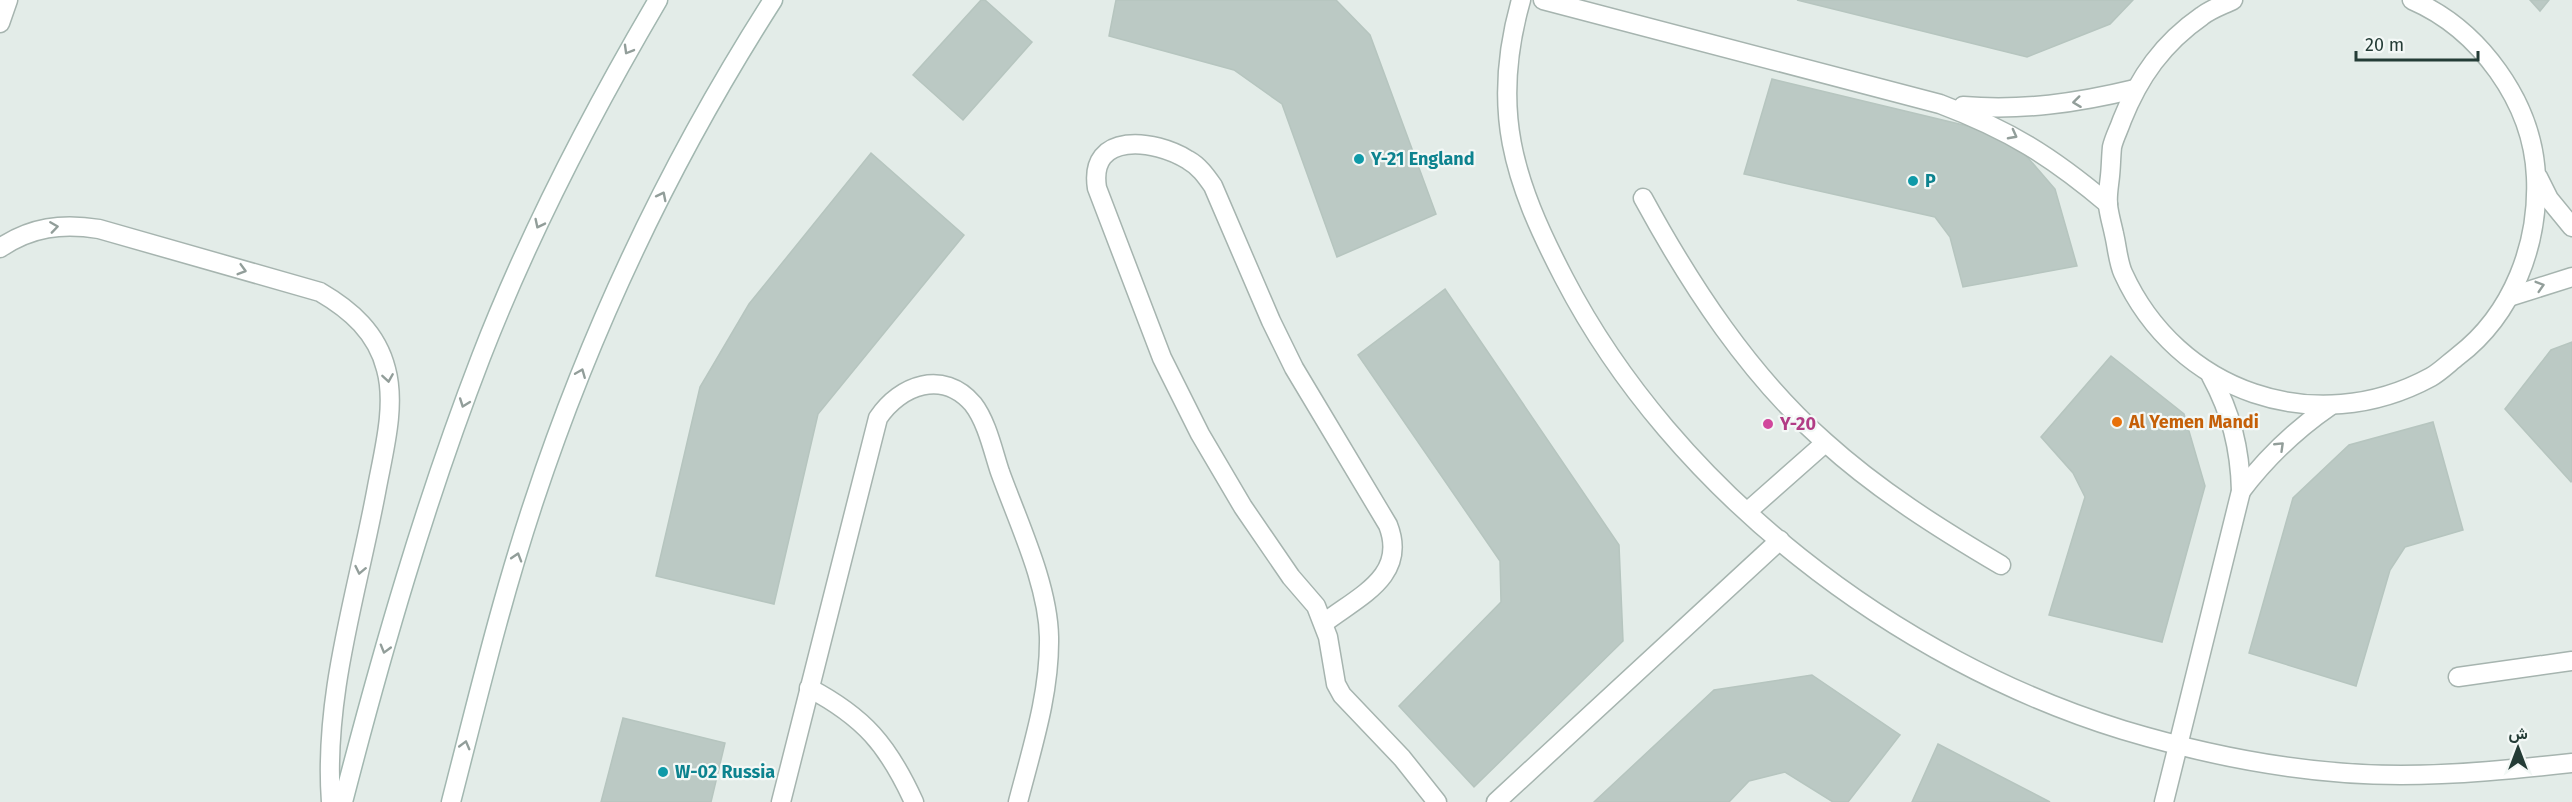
<svg xmlns="http://www.w3.org/2000/svg" width="2572" height="802" viewBox="0 0 2572 802" font-family="'Fira Sans',Vazirmatn,sans-serif">
<rect width="100%" height="100%" fill="#e3ece8"/>
<g fill="#bbc9c4" stroke="#b6c5bf" stroke-width="1.5">
<path d="M 981,0 L 985,0 L 1032,42 L 963,120 L 913,75 Z"/>
<path d="M 1116,0 L 1336,0 L 1370,35 L 1436,214 L 1337,257 L 1282,104 L 1234,70 L 1109,36 Z"/>
<path d="M 1797,0 L 2133,0 L 2110,24 L 2027,57 Z"/>
<path d="M 2530,0 L 2549,0 L 2540,11 Z"/>
<path d="M 1772,79 L 2009,136 L 2055,189 L 2077,266 L 1963,287 L 1950,237 L 1935,217 L 1744,174 Z"/>
<path d="M 871,153 L 964,235 L 818,414 L 774,604 L 656,576 L 700,387 L 749,304 Z"/>
<path d="M 1445,289 L 1619,545 L 1623,641 L 1474,787 L 1399,706 L 1501,602 L 1500,561 L 1358,355 Z"/>
<path d="M 2572,342 L 2572,481 L 2571,482 L 2505,409 L 2551,350 Z"/>
<path d="M 2111,356 L 2184,414 L 2205,486 L 2162,642 L 2049,615 L 2085,497 L 2073,473 L 2041,437 Z"/>
<path d="M 2433,422 L 2463,530 L 2405,547 L 2390,570 L 2356,686 L 2249,653 L 2293,498 L 2349,445 Z"/>
<path d="M 1812,675 L 1900,735 L 1848,802 L 1833,802 L 1785,772 L 1749,781 L 1729,802 L 1594,802 L 1714,690 Z"/>
<path d="M 623,718 L 725,743 L 711,802 L 601,802 Z"/>
<path d="M 1938,744 L 2050,802 L 1912,802 Z"/>
</g>
<g fill="none" stroke-linecap="round" stroke-linejoin="round">
<g stroke="#a6b4af" stroke-width="21">
<g id="street">
<path d="M 1521,0 C 1490,109 1513,180 1564,278 C 1674,490 1896,660 2123,730 C 2213,757 2307,775 2401,775 C 2458,775 2516,769 2572,763"/>
<path d="M 1543,0 L 1940,104 C 2009,130 2051,156 2108,204"/>
<path d="M 2233,0 C 2223,5 2211,9 2202,16 C 2163,43 2139,77 2122,120 C 2119,129 2114,138 2112,147 C 2111,157 2111,167 2110,176 C 2109,186 2107,196 2108,205 C 2109,215 2112,224 2114,234 C 2117,246 2118,262 2123,273 C 2177,392 2315,440 2431,377 C 2440,372 2449,363 2458,356 C 2513,314 2539,244 2536,177 C 2533,102 2479,29 2412,0"/>
<path d="M 0,23 L 8,0"/>
<path d="M 1963,106 C 2022,111 2077,103 2135,89"/>
<path d="M 2538,177 L 2549,199 L 2572,227"/>
<path d="M 1643,198 C 1691,286 1749,375 1825,442 C 1878,490 1940,529 2001,565"/>
<path d="M 0,248 C 31,227 62,223 99,229 L 320,292 C 351,310 377,333 386,369 C 396,405 384,450 377,487 C 358,591 323,695 331,802"/>
<path d="M 2509,297 L 2572,277"/>
<path d="M 2241,491 C 2267,457 2295,430 2330,406"/>
<path d="M 1748,511 L 1825,443"/>
<path d="M 1324,623 C 1359,596 1408,576 1388,525 L 1294,368 L 1271,321 L 1213,186 C 1206,176 1199,166 1188,160 C 1155,139 1088,131 1097,188 L 1162,358 L 1200,434 L 1243,507 L 1291,577 L 1316,606 L 1328,637 L 1336,684 L 1342,695 L 1402,758 L 1437,802"/>
<path d="M 2458,677 L 2572,661"/>
<path d="M 809,688 C 864,717 888,745 914,802"/>
<path d="M 781,802 L 878,418 C 900,385 943,369 973,404 C 987,422 993,451 1000,472 C 1018,522 1048,584 1049,637 C 1050,693 1032,748 1018,802"/>
<path d="M 1496,802 L 1780,540"/>
<path d="M 2164,802 L 2241,491 C 2240,448 2231,413 2211,376"/>
</g>
</g>
<g stroke="#a2b7b0" stroke-width="21">
<g id="secondary">
<path d="M 343,802 C 382,651 425,502 481,357 C 529,233 591,114 658,0"/>
<path d="M 451,802 C 477,701 501,600 534,501 C 592,326 673,156 773,0"/>
</g>
</g>
<use href="#street" stroke="#fff" stroke-width="18"/>
<use href="#secondary" stroke="#fff" stroke-width="18"/>
</g>
<defs><path id="oneway-chevron" d="M-2-3.5L2.5 0L-2 3.5" fill="none" stroke-width="1.6" stroke-linecap="round" stroke-linejoin="round" transform="scale(1.5)"/></defs>
<g stroke="#929e9a">
<use href="#oneway-chevron" transform="translate(628 50) rotate(120)"/>
<use href="#oneway-chevron" transform="translate(2077 102) rotate(173)"/>
<use href="#oneway-chevron" transform="translate(2013 135) rotate(28)"/>
<use href="#oneway-chevron" transform="translate(662 196) rotate(-63)"/>
<use href="#oneway-chevron" transform="translate(539 224) rotate(116)"/>
<use href="#oneway-chevron" transform="translate(54 227) rotate(-8)"/>
<use href="#oneway-chevron" transform="translate(242 270) rotate(16)"/>
<use href="#oneway-chevron" transform="translate(2540 286) rotate(-17)"/>
<use href="#oneway-chevron" transform="translate(581 373) rotate(-68)"/>
<use href="#oneway-chevron" transform="translate(388 378) rotate(81)"/>
<use href="#oneway-chevron" transform="translate(464 403) rotate(110)"/>
<use href="#oneway-chevron" transform="translate(2280 446) rotate(-44)"/>
<use href="#oneway-chevron" transform="translate(517 557) rotate(-73)"/>
<use href="#oneway-chevron" transform="translate(360 570) rotate(102)"/>
<use href="#oneway-chevron" transform="translate(385 649) rotate(106)"/>
<use href="#oneway-chevron" transform="translate(465 745) rotate(-75)"/>
</g>
<g fill="#0f9aa8" stroke="#f3f8f6" stroke-width="2">
<circle cx="1359" cy="159" r="6"/>
<circle cx="1913" cy="181" r="6"/>
<circle cx="663" cy="772" r="6"/>
</g>
<circle fill="#e8710a" stroke="#f3f8f6" stroke-width="2" cx="2117" cy="422" r="6"/>
<circle fill="#d1479c" stroke="#f3f8f6" stroke-width="2" cx="1768" cy="424" r="6"/>
<g text-anchor="middle" stroke-width="4.5" stroke-linejoin="round" paint-order="stroke">
<g font-size="18" font-weight="bold" fill="#0d838f" stroke="#f3f8f6" text-anchor="start">
<text x="1371" y="165">Y-21 England</text>
<text x="1925" y="187">P</text>
<text x="675" y="778">W-02 Russia</text>
</g>
<g font-size="18" font-weight="bold" fill="#c56008" stroke="#f3f8f6" text-anchor="start">
<text x="2129" y="428">Al Yemen Mandi</text>
</g>
<g font-size="18" font-weight="bold" fill="#b23c85" stroke="#f3f8f6" text-anchor="start">
<text x="1780" y="430">Y-20</text>
</g>
</g>
<g transform="translate(2518 748)" stroke="#f3f8f6" stroke-width="4.5" paint-order="stroke">
<path d="M0-4.5L10 22L0 15L-10 22Z" fill="#243c36"/>
<text y="-9" font-size="16" font-weight="bold" text-anchor="middle" fill="#243c36">ش</text>
</g>
<path d="M2356 51v9h122v-9" fill="none" stroke="#243c36" stroke-width="3"/>
<text x="2365" y="51" font-size="18" fill="#243c36" stroke="#f3f8f6" stroke-width="4.5" paint-order="stroke">20 m</text>
</svg>
